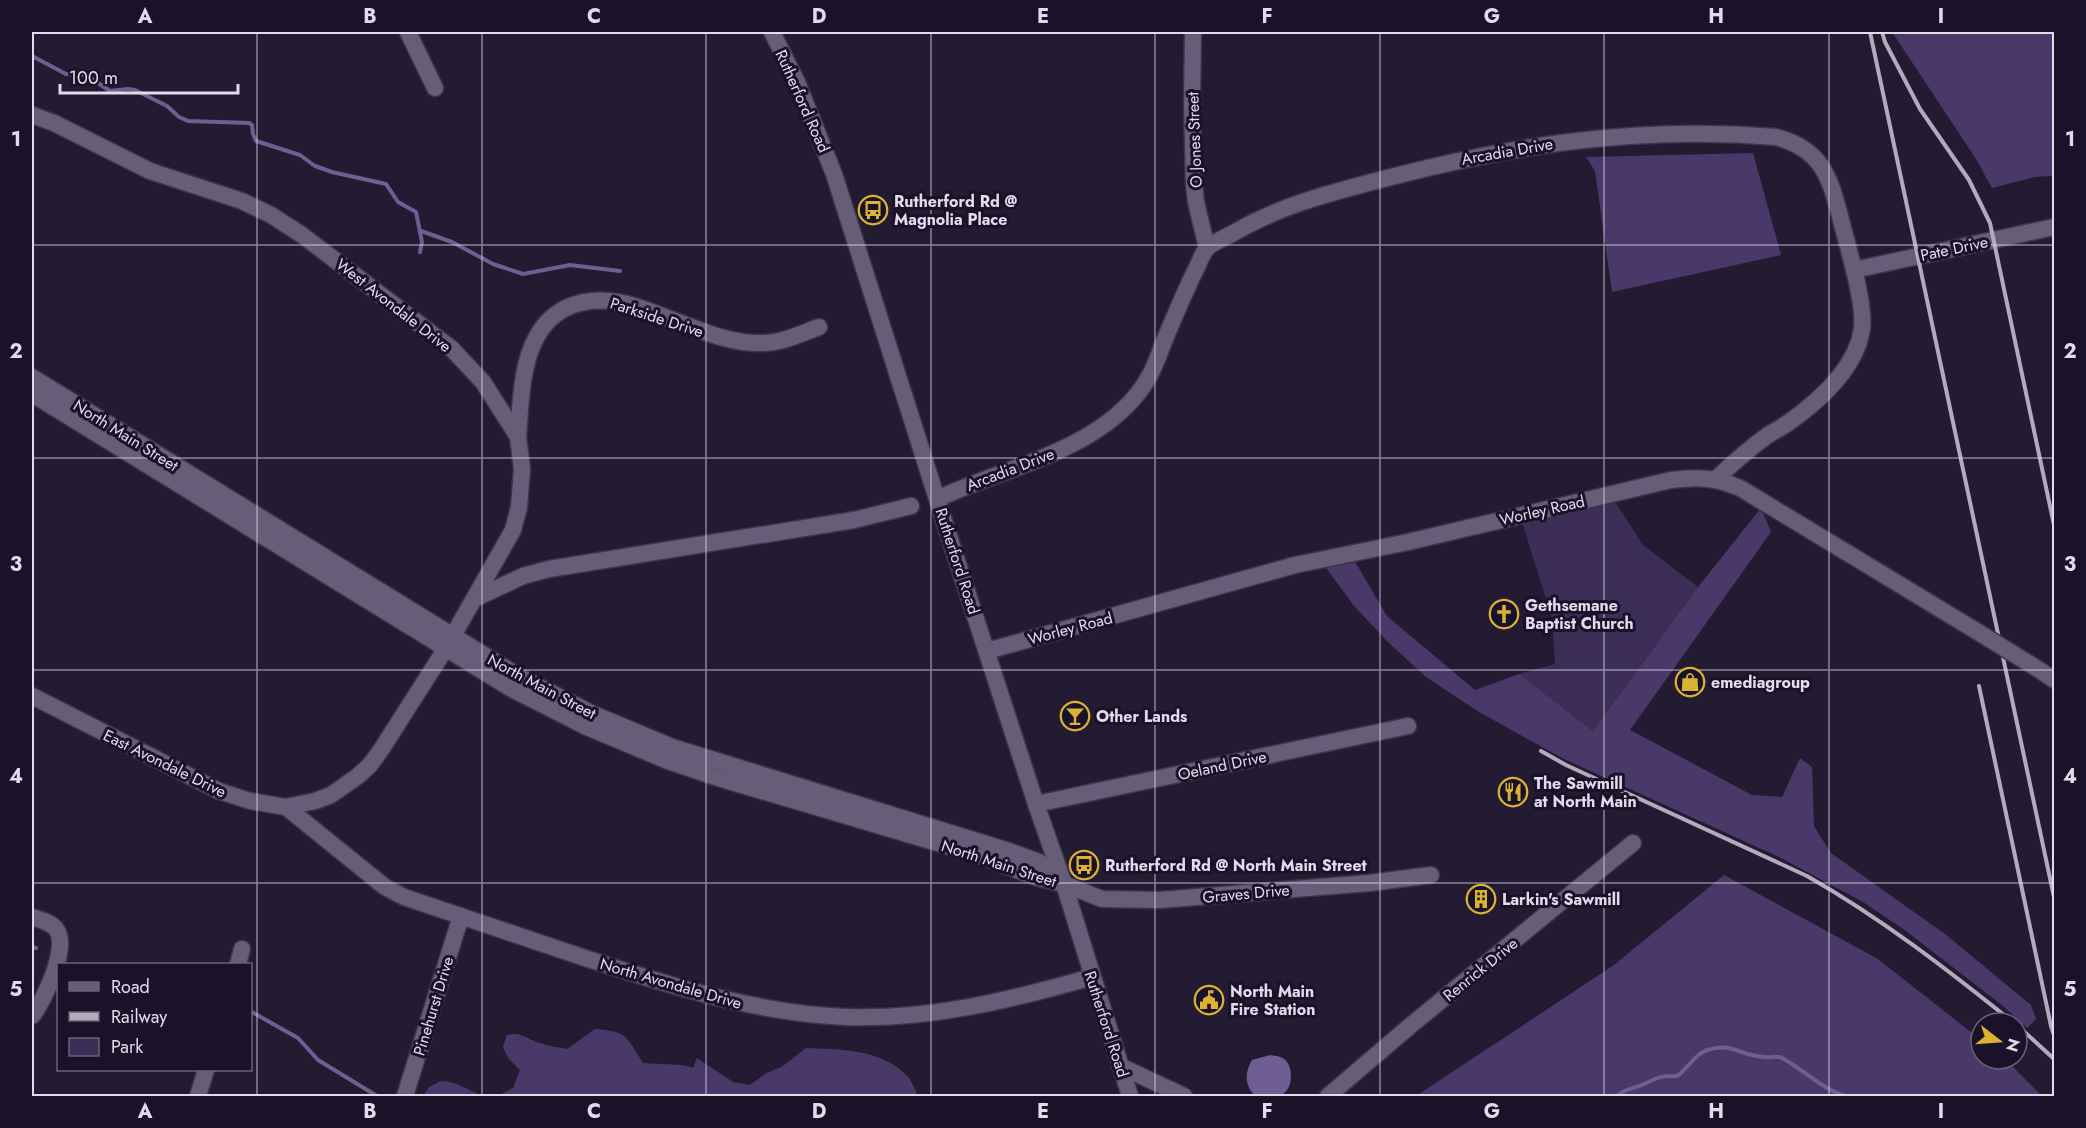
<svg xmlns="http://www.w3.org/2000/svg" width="2086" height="1128" viewBox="0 0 2086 1128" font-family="Jost,sans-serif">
<rect width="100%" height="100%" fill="#231b32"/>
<path fill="#3d2e57" d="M 1614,500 L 1643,545 L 1698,587 L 1593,731 L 1519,674 L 1555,664 L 1552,618 L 1522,522 Z"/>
<g fill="#4a3869">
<path d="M 1892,32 L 2054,32 L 2054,176 L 2035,177 L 1992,188 L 1976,159 Z"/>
<path d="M 1753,153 L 1781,255 L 1612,292 L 1595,171 L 1586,157 Z"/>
<path d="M 1761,508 L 1771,532 L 1630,730 L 1752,795 L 1782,797 L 1800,758 L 1812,767 L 1814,826 L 1831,853 L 1945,934 L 2031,1005 L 2036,1019 L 2027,1028 L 2003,1006 L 1906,931 L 1863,902 L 1781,858 L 1564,759 L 1479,712 L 1426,677 L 1389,643 L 1354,606 L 1324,565 L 1354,560 L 1387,616 L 1475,690 L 1519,674 L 1593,731 L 1698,587 Z"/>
<path d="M 1724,875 L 1878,959 L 1981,1040 L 1981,1059 L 2005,1059 L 2042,1096 L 1416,1096 L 1614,965 Z"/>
<path d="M 595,1029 C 627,1031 627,1037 643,1063 L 682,1065 L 693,1068 L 697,1058 L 733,1082 L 750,1085 L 765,1074 L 783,1066 L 806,1048 C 838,1049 883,1049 907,1076 C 912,1081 915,1090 918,1096 L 498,1096 L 513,1088 L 520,1070 L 508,1058 L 503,1047 L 507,1035 C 522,1031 529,1041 543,1044 C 550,1047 559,1047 567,1049 Z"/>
<path d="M 441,1081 C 458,1081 468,1091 484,1096 L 423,1096 L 429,1087 Z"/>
</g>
<path fill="#6f5e92" d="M 1270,1055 C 1276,1056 1283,1056 1287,1062 C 1294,1072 1292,1092 1279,1096 C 1273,1098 1262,1097 1255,1096 C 1245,1086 1244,1073 1252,1060 Z"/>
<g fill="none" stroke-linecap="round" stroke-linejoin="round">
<g stroke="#6f5e92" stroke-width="4">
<path d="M 32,56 L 66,74 L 86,75 L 110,91 L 128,89 L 135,90 L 167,106 L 179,117 L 188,121 L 249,123 L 252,125 L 253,134 L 256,141 L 300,155 L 315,166 L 332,172 L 386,184 L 398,202 L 416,212 L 422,242 L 420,252"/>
<path d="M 421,231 L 452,242 L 493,264 L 523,274 L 570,265 L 620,271"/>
<path d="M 32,947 L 36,948"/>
<path d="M 250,1011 L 298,1038 L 318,1060 L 377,1096"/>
<path d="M 1616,1096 C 1627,1088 1633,1089 1644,1084 C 1660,1077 1658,1076 1677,1076 C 1688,1069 1693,1056 1705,1051 C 1732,1041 1740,1056 1764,1057 C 1771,1058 1776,1055 1782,1058 C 1804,1070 1823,1090 1846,1096"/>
</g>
<g stroke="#3c3447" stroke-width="19">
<g id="minor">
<path d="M 408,32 L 435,88"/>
<path d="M 772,32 L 797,82 L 834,174 L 937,499 L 1036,804 L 1064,884 L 1130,1096"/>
<path d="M 1193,32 L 1192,103 L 1194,184 L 1196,202 L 1207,248"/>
<path d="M 32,115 L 54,123 L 150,171 L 242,201 L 271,215 L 302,235 L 451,348 L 483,382 L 518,437 L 522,469 L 519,507 L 513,530 L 446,648 L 381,750 L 370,765 L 358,776 L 331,795 L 315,801 L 286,807 L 250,801 L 219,791 L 32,696"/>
<path d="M 1854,270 L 2054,227"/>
<path d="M 32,377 L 520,677 L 593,714 L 672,747 L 1009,851 L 1039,862 L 1061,882"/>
<path d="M 32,394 L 510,688 L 587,727 L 668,761 L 715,777 L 978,855 L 1035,877 L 1064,884 L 1102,899 L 1160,900 L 1369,883 L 1431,875"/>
<path d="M 518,437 C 522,393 520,329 568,307 C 584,300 600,299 617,302 C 638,305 658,315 678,322 C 705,332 732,344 762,343 C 782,343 800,334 819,327"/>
<path d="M 937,499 C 1007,466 1110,449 1150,375 C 1156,364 1160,351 1165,339 C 1175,315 1185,291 1197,267 C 1200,261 1203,251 1209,246 C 1217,241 1226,237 1235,232 C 1279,207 1319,196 1368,183 C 1505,146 1634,125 1776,137 C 1821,149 1829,175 1840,216 C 1847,245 1865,301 1862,328 C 1857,368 1819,401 1788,423 C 1782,427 1775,431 1768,435 C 1750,448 1733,463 1716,479"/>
<path d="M 474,599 L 523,576 L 549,569 L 854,520 L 911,506"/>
<path d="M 987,651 L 1295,565 L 1408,542 L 1671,480 C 1699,477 1714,477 1740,488 L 1978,632"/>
<path d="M 2041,671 L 2054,680"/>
<path d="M 1036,804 L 1408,726"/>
<path d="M 286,807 L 385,887 L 404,897 C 465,917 525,938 585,958 C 671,986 755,1013 846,1017 C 930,1020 1011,1000 1092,977"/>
<path d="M 32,917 C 40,920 51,922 56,929 C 70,946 44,1001 32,1016"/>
<path d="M 238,964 L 242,949"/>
<path d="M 1120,1066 L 1184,1096"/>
<path d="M 198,1096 L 206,1070"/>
<path d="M 405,1096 L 461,916"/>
<path d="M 1328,1096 L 1410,1026 L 1633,843"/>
</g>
</g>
<use href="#minor" stroke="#665d79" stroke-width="16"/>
<g stroke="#b1abbd" stroke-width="4">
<path d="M 1870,32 L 2054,897"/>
<path d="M 1882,32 L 1885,42 L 1920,109 L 1969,180 L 1990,223 L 2054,525"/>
<path d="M 1979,686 L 2051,1026 L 2054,1035"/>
<path d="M 1541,751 L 1566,765 L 1807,876 C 1881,918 1948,970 2014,1023"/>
<path d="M 2017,1025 L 2054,1059"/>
</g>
<g stroke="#3c3447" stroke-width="19" stroke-linecap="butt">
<path id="minor-bridge" d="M 1978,632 L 2041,671"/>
</g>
<use href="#minor-bridge" stroke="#665d79" stroke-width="16"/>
</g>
<path fill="none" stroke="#e1dcec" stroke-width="1.5" stroke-opacity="0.55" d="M 257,32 L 257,1096M 482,32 L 482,1096M 706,32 L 706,1096M 931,32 L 931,1096M 1155,32 L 1155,1096M 1380,32 L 1380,1096M 1604,32 L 1604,1096M 1829,32 L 1829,1096M 32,245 L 2054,245M 32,458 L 2054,458M 32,670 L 2054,670M 32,883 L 2054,883"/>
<defs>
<g id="bus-ring" transform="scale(1.5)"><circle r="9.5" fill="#1a1228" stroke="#dcb233" stroke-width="1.5"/><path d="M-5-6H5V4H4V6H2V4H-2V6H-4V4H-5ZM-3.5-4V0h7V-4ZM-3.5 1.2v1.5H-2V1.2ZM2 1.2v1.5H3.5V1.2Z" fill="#dcb233"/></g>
<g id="church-ring" transform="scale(1.5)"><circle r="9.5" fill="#1a1228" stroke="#dcb233" stroke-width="1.5"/><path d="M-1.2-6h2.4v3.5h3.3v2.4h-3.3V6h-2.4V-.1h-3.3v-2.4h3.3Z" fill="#dcb233"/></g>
<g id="shop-ring" transform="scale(1.5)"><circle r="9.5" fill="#1a1228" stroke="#dcb233" stroke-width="1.5"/><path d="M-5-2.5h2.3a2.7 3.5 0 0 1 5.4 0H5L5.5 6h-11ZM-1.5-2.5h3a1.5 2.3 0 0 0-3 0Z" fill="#dcb233"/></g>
<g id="bar-ring" transform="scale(1.5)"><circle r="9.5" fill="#1a1228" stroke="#dcb233" stroke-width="1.5"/><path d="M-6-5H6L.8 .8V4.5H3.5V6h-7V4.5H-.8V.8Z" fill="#dcb233"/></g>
<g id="restaurant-ring" transform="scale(1.5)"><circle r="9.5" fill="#1a1228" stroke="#dcb233" stroke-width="1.5"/><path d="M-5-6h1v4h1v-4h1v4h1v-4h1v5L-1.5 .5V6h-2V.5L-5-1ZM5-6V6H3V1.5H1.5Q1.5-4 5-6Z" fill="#dcb233"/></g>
<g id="building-ring" transform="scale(1.5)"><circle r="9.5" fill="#1a1228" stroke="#dcb233" stroke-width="1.5"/><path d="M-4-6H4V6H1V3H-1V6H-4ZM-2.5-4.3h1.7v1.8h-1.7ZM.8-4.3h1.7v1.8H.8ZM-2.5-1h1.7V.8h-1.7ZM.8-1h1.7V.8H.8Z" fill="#dcb233"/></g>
<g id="civic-ring" transform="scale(1.5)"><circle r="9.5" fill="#1a1228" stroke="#dcb233" stroke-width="1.5"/><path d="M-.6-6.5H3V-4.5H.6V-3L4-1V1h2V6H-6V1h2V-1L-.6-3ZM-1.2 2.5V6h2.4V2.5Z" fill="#dcb233"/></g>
</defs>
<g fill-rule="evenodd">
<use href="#bus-ring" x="873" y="210"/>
<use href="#church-ring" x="1504" y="614"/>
<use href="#shop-ring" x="1690" y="682"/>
<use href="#bar-ring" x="1075" y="716"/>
<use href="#restaurant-ring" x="1513" y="792"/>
<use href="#bus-ring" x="1084" y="865"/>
<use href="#building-ring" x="1481" y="899"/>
<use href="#civic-ring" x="1209" y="1000"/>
</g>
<g text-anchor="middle" stroke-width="6" stroke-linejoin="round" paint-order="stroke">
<g font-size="16" fill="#e1dcec" stroke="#1a1228">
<text transform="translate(803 101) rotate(66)" y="6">Rutherford Road</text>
<text transform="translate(1194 140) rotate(-92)" y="6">O Jones Street</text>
<text transform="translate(1507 151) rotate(-10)" y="6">Arcadia Drive</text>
<text transform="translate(1954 248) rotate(-12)" y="6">Pate Drive</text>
<text transform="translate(394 305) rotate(38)" y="6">West Avondale Drive</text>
<text transform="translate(657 317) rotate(18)" y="6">Parkside Drive</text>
<text transform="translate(126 435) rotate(32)" y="6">North Main Street</text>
<text transform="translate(1010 469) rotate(-21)" y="6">Arcadia Drive</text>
<text transform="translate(1542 510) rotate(-13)" y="6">Worley Road</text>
<text transform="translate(958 561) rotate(72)" y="6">Rutherford Road</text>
<text transform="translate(1070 628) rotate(-15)" y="6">Worley Road</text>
<text transform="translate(542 686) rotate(28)" y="6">North Main Street</text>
<text transform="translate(165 763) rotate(26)" y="6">East Avondale Drive</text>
<text transform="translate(1222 765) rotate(-12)" y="6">Oeland Drive</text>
<text transform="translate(999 863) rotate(18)" y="6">North Main Street</text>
<text transform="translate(1246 893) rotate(-5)" y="6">Graves Drive</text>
<text transform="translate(1480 969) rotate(-39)" y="6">Renrick Drive</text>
<text transform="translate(671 983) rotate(16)" y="6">North Avondale Drive</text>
<text transform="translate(433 1006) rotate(-73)" y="6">Pinehurst Drive</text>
<text transform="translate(1107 1024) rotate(72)" y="6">Rutherford Road</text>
</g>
<g font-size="16" font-weight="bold" fill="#e1dcec" stroke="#1a1228" text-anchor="start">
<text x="894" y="207">Rutherford Rd @<tspan x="894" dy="18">Magnolia Place</tspan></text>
<text x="1525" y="611">Gethsemane<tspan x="1525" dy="18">Baptist Church</tspan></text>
<text x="1711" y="688">emediagroup</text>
<text x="1096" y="722">Other Lands</text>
<text x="1534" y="789">The Sawmill<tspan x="1534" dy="18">at North Main</tspan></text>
<text x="1105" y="871">Rutherford Rd @ North Main Street</text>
<text x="1502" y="905">Larkin's Sawmill</text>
<text x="1230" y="997">North Main<tspan x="1230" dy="18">Fire Station</tspan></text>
</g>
</g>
<rect width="2086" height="1128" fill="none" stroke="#1a1228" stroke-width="66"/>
<rect x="57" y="963" width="195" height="108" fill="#1a1228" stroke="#6a6376" stroke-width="1.5"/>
<rect x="69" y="982" width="30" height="9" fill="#665d79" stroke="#6a6376" stroke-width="1.5"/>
<text x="111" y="993" font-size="18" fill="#e1dcec">Road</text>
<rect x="69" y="1012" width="30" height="9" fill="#b1abbd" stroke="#6a6376" stroke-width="1.5"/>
<text x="111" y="1023" font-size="18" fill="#e1dcec">Railway</text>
<rect x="69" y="1038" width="30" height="18" fill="#3d2e57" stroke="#6a6376" stroke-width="1.5"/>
<text x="111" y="1053" font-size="18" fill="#e1dcec">Park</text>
<g transform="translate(1999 1041) rotate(107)"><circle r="28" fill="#1a1228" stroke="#6a6376" stroke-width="1.5"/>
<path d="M0-4.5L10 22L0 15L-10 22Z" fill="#dcb233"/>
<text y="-9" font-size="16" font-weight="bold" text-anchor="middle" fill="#e1dcec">N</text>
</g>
<path d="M60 84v9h178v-9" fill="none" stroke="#e1dcec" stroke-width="3"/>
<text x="69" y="84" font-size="18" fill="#e1dcec" stroke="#1a1228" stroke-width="4.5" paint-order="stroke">100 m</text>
<rect x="33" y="33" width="2020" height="1062" fill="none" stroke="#e1dcec" stroke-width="2"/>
<g font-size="20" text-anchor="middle" font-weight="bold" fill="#e1dcec">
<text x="145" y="23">A</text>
<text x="370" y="23">B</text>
<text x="594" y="23">C</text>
<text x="819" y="23">D</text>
<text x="1043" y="23">E</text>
<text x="1267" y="23">F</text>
<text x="1492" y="23">G</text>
<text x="1716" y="23">H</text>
<text x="1941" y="23">I</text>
<text x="16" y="146">1</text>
<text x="2070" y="146">1</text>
<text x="16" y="358">2</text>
<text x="2070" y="358">2</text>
<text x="16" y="571">3</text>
<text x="2070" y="571">3</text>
<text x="16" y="783">4</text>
<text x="2070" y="783">4</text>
<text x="16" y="996">5</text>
<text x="2070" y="996">5</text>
<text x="145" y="1118">A</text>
<text x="370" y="1118">B</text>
<text x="594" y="1118">C</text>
<text x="819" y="1118">D</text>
<text x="1043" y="1118">E</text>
<text x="1267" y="1118">F</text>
<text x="1492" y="1118">G</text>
<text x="1716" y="1118">H</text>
<text x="1941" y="1118">I</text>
</g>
</svg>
